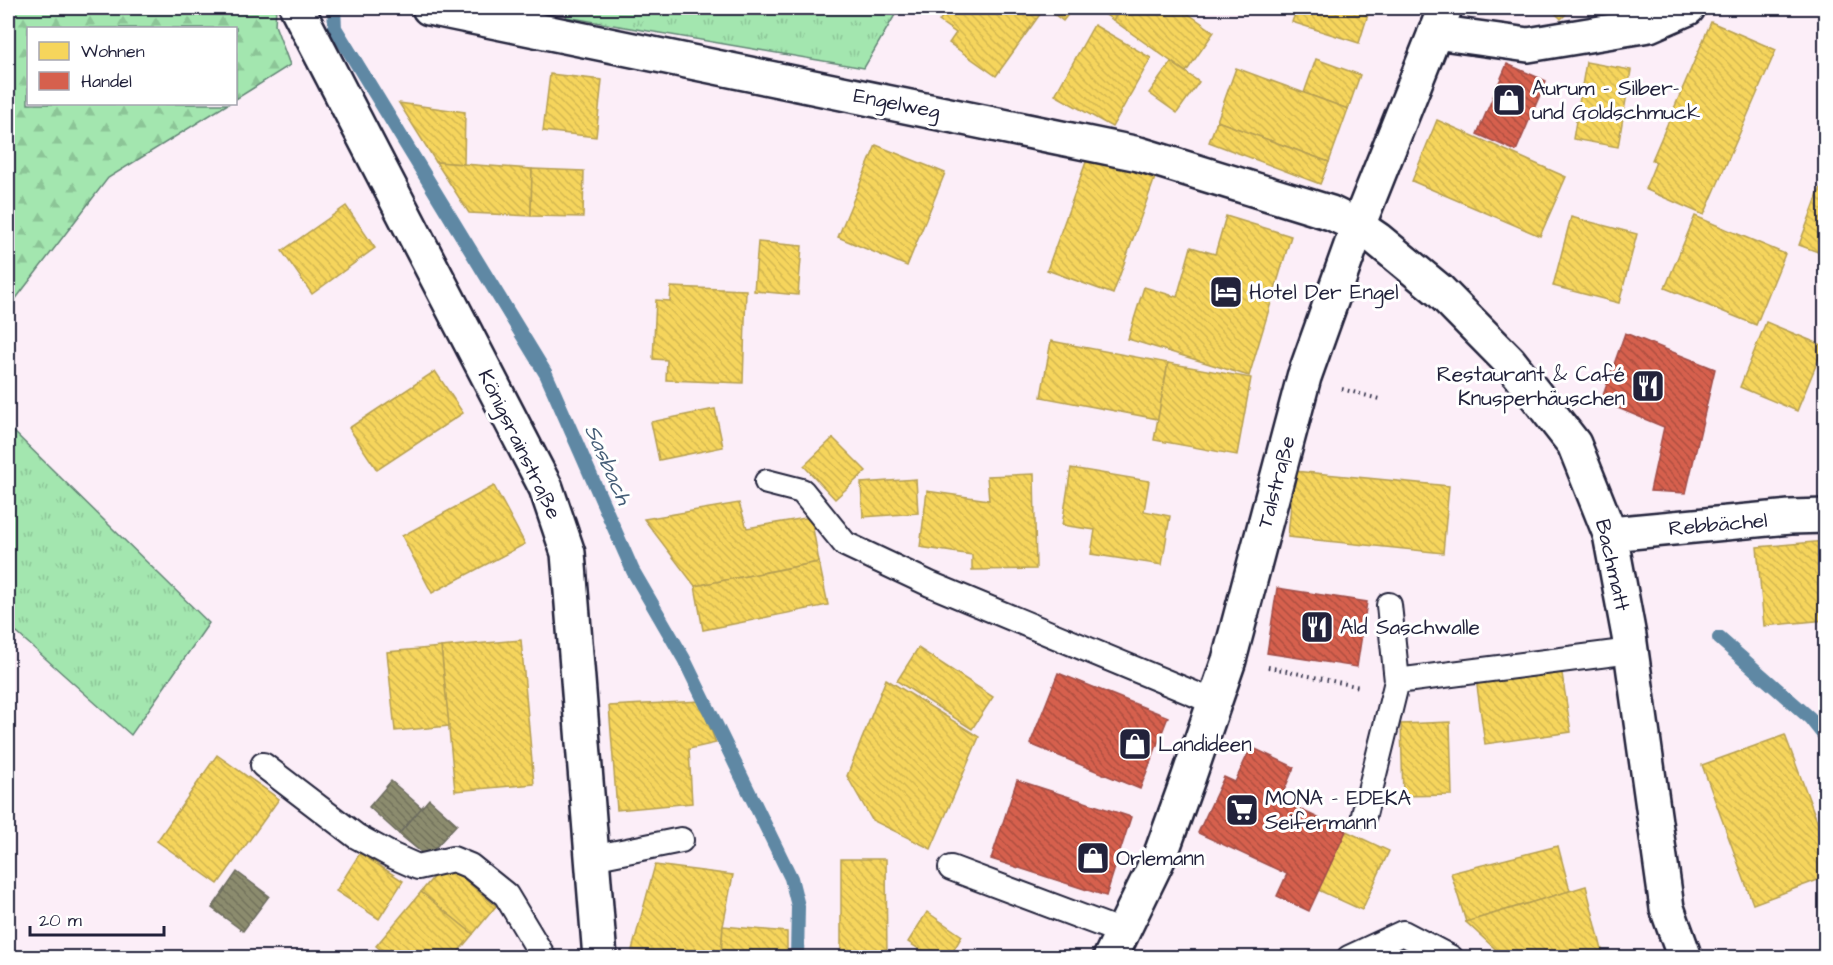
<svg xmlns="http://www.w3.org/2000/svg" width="1833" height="965" viewBox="0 0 1833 965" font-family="'Architects Daughter',sans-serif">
<defs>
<pattern id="grass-tufts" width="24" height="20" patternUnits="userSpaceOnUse" patternTransform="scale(1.5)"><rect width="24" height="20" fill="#a3e6af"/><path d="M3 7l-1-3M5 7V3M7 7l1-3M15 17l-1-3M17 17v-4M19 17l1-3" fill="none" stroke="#8cc597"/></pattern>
<pattern id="forest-firs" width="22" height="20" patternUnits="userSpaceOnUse" patternTransform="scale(1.5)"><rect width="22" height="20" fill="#a3e6af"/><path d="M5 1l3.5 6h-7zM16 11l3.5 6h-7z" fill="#8cc597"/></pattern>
<pattern id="homes-back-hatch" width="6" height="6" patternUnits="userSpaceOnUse" patternTransform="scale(1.5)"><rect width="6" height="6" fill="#f6d55c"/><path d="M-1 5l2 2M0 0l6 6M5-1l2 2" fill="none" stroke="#d3b751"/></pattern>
<pattern id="shops-back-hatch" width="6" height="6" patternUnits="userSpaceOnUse" patternTransform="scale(1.5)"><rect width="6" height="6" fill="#d6604d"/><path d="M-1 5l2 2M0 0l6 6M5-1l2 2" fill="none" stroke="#ad4f41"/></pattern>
<pattern id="industry-back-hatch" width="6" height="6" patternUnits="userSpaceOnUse" patternTransform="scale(1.5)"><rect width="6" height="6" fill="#8c8c6e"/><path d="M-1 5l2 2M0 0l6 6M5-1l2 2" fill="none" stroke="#72725c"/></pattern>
</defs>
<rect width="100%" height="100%" fill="#fceef8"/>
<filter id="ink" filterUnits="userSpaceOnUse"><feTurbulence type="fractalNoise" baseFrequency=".0167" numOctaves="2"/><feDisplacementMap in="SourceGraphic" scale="12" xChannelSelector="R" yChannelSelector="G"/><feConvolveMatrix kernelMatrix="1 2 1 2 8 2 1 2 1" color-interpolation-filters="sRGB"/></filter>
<g filter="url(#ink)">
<g fill="url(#grass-tufts)" stroke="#628475" stroke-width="1.5">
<path d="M 568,8 L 899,8 L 864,68 L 566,17 Z"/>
<path d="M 8,426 L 209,623 L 131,735 L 8,625 Z"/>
</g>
<path fill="url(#forest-firs)" stroke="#628475" stroke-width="1.5" d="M 8,8 L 276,8 L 275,25 L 290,65 L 236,99 L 236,28 L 28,28 L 28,104 L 228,104 L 108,178 L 8,309 Z"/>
<g fill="url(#homes-back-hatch)" stroke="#b69f52" stroke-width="1.5">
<path d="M 949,8 L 1034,8 L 1041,13 L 996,76 L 949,43 L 956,33 L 939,21 Z"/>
<path d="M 1046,8 L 1073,8 L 1063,21 Z"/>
<path d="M 1096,8 L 1122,8 L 1113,20 Z"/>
<path d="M 1122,8 L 1180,8 L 1214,32 L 1186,72 L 1113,20 Z"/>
<path d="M 1297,8 L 1370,8 L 1359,43 L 1292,22 Z"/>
<path d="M 1550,8 L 1572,8 L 1561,19 Z"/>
<path d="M 1711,22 L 1776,50 L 1704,215 L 1645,189 L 1656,162 L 1652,160 Z"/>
<path d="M 1094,25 L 1151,58 L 1112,127 L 1055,95 Z"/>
<path d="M 1316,59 L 1360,75 L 1348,109 L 1304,93 Z"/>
<path d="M 1171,62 L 1199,82 L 1177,113 L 1149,93 Z"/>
<path d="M 1586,62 L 1631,70 L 1618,147 L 1573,139 Z"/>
<path d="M 1236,68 L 1348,109 L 1329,162 L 1217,121 Z"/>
<path d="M 550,74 L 602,80 L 596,137 L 543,131 Z"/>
<path d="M 399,103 L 465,112 L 464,164 L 436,162 Z"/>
<path d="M 1437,120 L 1566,177 L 1540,236 L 1412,181 Z"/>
<path d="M 1217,121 L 1329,162 L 1320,184 L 1209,142 Z"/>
<path d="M 876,145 L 945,173 L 907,266 L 838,237 Z"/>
<path d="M 1090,151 L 1156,175 L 1113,294 L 1047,270 Z"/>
<path d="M 436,162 L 532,169 L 531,216 L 469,213 Z"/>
<path d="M 532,169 L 584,171 L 583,217 L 531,216 Z"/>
<path d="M 1826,173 L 1826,255 L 1799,245 Z"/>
<path d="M 346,206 L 375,248 L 312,294 L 282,251 Z"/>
<path d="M 1226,216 L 1291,236 L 1249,376 L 1128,339 L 1144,287 L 1177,297 L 1191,247 L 1215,254 Z"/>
<path d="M 1695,216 L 1785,254 L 1756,325 L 1665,288 Z"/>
<path d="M 1571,217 L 1637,234 L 1619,303 L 1553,286 Z"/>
<path d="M 758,242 L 802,246 L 798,295 L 754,291 Z"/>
<path d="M 671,287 L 746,290 L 743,383 L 666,380 L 667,360 L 653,359 L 656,300 L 670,301 Z"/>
<path d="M 1766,322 L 1824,346 L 1797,411 L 1740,387 Z"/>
<path d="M 1051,341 L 1168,363 L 1158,419 L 1041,397 Z"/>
<path d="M 1168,363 L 1251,378 L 1237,455 L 1154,440 Z"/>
<path d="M 435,371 L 463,413 L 377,470 L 349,428 Z"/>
<path d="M 715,409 L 723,447 L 659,460 L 651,422 Z"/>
<path d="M 833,438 L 866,471 L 835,499 L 804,466 Z"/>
<path d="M 1071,468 L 1149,481 L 1144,511 L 1170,516 L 1162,565 L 1091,554 L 1095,530 L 1062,525 Z"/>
<path d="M 1294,471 L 1449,486 L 1443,553 L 1288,537 Z"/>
<path d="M 1034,474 L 1036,569 L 972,570 L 972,555 L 920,547 L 927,491 L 989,500 L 987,476 Z"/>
<path d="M 916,479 L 918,513 L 863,517 L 861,483 Z"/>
<path d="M 494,486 L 525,544 L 432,593 L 402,536 Z"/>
<path d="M 739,503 L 747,528 L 811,517 L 819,562 L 695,586 L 644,519 Z"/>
<path d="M 1826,541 L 1826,620 L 1764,626 L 1757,547 Z"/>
<path d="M 819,562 L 828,605 L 703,630 L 695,586 Z"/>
<path d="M 521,640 L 534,784 L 455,791 L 441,647 Z"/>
<path d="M 441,647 L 449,726 L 395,731 L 387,652 Z"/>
<path d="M 918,648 L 993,697 L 972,729 L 897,681 Z"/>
<path d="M 1561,667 L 1571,732 L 1485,744 L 1476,679 Z"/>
<path d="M 886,679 L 979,737 L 931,849 L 872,820 L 847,776 Z"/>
<path d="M 700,701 L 716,743 L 689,749 L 692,803 L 617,810 L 609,706 Z"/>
<path d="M 1450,722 L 1452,795 L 1403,796 L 1401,724 Z"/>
<path d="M 1785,735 L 1826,845 L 1826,877 L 1753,904 L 1702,765 Z"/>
<path d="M 217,755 L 279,799 L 218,884 L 157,841 Z"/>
<path d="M 1346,831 L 1389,851 L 1362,910 L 1318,890 Z"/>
<path d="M 1558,846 L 1570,891 L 1466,922 L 1451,873 Z"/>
<path d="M 360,853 L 403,881 L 379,919 L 336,891 Z"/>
<path d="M 841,859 L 886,859 L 887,958 L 841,958 Z"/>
<path d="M 445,863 L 496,906 L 473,934 L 421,892 Z"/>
<path d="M 655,865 L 733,875 L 723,926 L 721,955 L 632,950 Z"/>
<path d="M 1586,886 L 1604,958 L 1505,958 L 1466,922 Z"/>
<path d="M 421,892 L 473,934 L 453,958 L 390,958 L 376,946 Z"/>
<path d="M 927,912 L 962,936 L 949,958 L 933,958 L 908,942 Z"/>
<path d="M 723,926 L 787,932 L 787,958 L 737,958 L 721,955 Z"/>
</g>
<g fill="url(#shops-back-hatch)" stroke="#a04d48" stroke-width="1.5">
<path d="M 1507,64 L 1546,81 L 1516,151 L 1477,134 Z"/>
<path d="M 1625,333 L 1715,369 L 1686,493 L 1650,491 L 1664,427 L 1601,401 Z"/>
<path d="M 1277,588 L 1367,602 L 1357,667 L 1267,653 Z"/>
<path d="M 1058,673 L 1168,717 L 1140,789 L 1030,744 Z"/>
<path d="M 1251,747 L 1294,767 L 1280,800 L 1346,831 L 1309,911 L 1277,896 L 1287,874 L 1198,833 L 1224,777 L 1235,782 Z"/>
<path d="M 1017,780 L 1131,817 L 1106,896 L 991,859 Z"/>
</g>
<g fill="url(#industry-back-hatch)" stroke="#6c6c5f" stroke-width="1.5">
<path d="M 391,781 L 422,808 L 399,834 L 369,807 Z"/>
<path d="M 429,799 L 457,824 L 427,857 L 399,834 Z"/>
<path d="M 237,872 L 269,896 L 243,931 L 212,908 Z"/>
</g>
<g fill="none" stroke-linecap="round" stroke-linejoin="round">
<g stroke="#5f88a4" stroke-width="14">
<path d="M 334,8 L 335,28 L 546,374 L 633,571 L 684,659 L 791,878 L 798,906 L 797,958"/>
<path d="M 1719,638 L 1810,718 L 1826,738"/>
</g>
<g stroke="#22223b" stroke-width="28">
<g id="service">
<path d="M 767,482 L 802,491 L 845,544 L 930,584 L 1214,702"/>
<path d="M 1389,605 L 1397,681 L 1631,651"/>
<path d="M 263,765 L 356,836 L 393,856 L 418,867 L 453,859 L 470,866 L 506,895 L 544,958"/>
<path d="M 1364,815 L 1397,681"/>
<path d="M 592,858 L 681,840"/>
<path d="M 951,868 L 1122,932"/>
<path d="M 1349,958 L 1403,933 L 1451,958"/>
</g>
</g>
<g stroke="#22223b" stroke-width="38">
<g id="minor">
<path d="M 297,8 L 546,488 L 568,553 L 600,958"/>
<path d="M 429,8 L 1139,154 L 1331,213 L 1358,226 L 1377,239 L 1440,291 L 1509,361 L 1574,444 L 1610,534 L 1629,636 L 1667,908 L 1685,958"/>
<path d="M 1435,32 L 1528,45 L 1649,25 L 1688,8"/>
<path d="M 1610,534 L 1790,517 L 1826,516"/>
</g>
</g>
<g stroke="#22223b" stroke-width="38">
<path id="secondary" d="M 1110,958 L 1162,851 L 1188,779 L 1229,660 L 1304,377 L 1358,226 L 1445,8"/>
</g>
<g stroke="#22223b" stroke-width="4" stroke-dasharray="1.5 4.5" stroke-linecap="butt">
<path d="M 1342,389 L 1379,399"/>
<path d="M 1268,667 L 1360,687"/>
</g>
<use href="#service" stroke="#fff" stroke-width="24"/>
<use href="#minor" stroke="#fff" stroke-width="33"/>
<use href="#secondary" stroke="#fff" stroke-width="33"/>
</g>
</g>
<defs>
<g id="shop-square" transform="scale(1.725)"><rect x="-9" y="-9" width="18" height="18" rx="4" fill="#22223b" stroke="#fff"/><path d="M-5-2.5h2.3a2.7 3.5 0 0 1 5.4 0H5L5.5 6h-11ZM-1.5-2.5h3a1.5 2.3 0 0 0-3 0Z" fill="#fff"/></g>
<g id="hotel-square" transform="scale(1.725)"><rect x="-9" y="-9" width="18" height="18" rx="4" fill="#22223b" stroke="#fff"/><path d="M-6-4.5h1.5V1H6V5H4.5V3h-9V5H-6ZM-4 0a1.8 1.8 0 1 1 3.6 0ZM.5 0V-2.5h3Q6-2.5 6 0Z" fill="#fff"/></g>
<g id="restaurant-square" transform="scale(1.725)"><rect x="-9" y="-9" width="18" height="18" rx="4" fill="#22223b" stroke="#fff"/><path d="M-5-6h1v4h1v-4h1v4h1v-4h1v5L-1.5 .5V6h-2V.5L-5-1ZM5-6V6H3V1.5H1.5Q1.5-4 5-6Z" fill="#fff"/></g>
<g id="supermarket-square" transform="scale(1.725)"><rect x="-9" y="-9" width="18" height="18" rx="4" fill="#22223b" stroke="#fff"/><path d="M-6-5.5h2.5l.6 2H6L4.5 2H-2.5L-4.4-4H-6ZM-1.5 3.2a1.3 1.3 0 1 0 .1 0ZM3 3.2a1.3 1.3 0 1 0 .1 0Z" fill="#fff"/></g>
</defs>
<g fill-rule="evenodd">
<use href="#shop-square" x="1509" y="100"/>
<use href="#hotel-square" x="1226" y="292"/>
<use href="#restaurant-square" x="1648" y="386"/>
<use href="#restaurant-square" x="1317" y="627"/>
<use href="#shop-square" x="1135" y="744"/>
<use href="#supermarket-square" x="1242" y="810"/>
<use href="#shop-square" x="1093" y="858"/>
</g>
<g text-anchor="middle" stroke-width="6" stroke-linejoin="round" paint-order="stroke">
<g font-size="21" fill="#22223b" stroke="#fff" text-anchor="start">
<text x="1532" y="95">Aurum - Silber-<tspan x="1532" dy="24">und Goldschmuck</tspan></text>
<text x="1249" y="299">Hotel Der Engel</text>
<text x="1625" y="381" text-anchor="end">Restaurant &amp; Café<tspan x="1625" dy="24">Knusperhäuschen</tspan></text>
<text x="1340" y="634">Ald Saschwalle</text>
<text x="1158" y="751">Landideen</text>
<text x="1265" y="805">MONA - EDEKA<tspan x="1265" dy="24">Seifermann</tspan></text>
<text x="1116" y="865">Orlemann</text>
</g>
<g font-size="21" fill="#22223b" stroke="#fff">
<text transform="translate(897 103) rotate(11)" y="7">Engelweg</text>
<text transform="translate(520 444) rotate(64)" y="7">Königsrainstraße</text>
<text transform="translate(1276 482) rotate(-75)" y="7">Talstraße</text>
<text transform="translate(1718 524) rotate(-5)" y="7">Rebbächel</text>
<text transform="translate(1613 565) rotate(77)" y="7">Bachmatt</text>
</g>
<g font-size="22" font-style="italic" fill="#465e78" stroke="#fff">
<text transform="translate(609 464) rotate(66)" y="8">Sasbach</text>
</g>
</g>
<rect width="1833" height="965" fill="none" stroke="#fff" stroke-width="30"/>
<rect x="15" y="15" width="1803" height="935" fill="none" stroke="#22223b" stroke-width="2" filter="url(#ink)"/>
<rect x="27" y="27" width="210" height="78" fill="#ffffff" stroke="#a7a7b1" stroke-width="1.5"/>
<rect x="39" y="42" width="30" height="18" fill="#f6d55c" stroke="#a7a7b1" stroke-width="1.5"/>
<text x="81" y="57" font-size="18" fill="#22223b">Wohnen</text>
<rect x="39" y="72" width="30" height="18" fill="#d6604d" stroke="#a7a7b1" stroke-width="1.5"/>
<text x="81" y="87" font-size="18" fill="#22223b">Handel</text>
<path d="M30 926v9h134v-9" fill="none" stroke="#22223b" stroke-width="3"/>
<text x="39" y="926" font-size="18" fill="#22223b" stroke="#ffffff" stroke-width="4.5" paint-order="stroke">20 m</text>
</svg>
